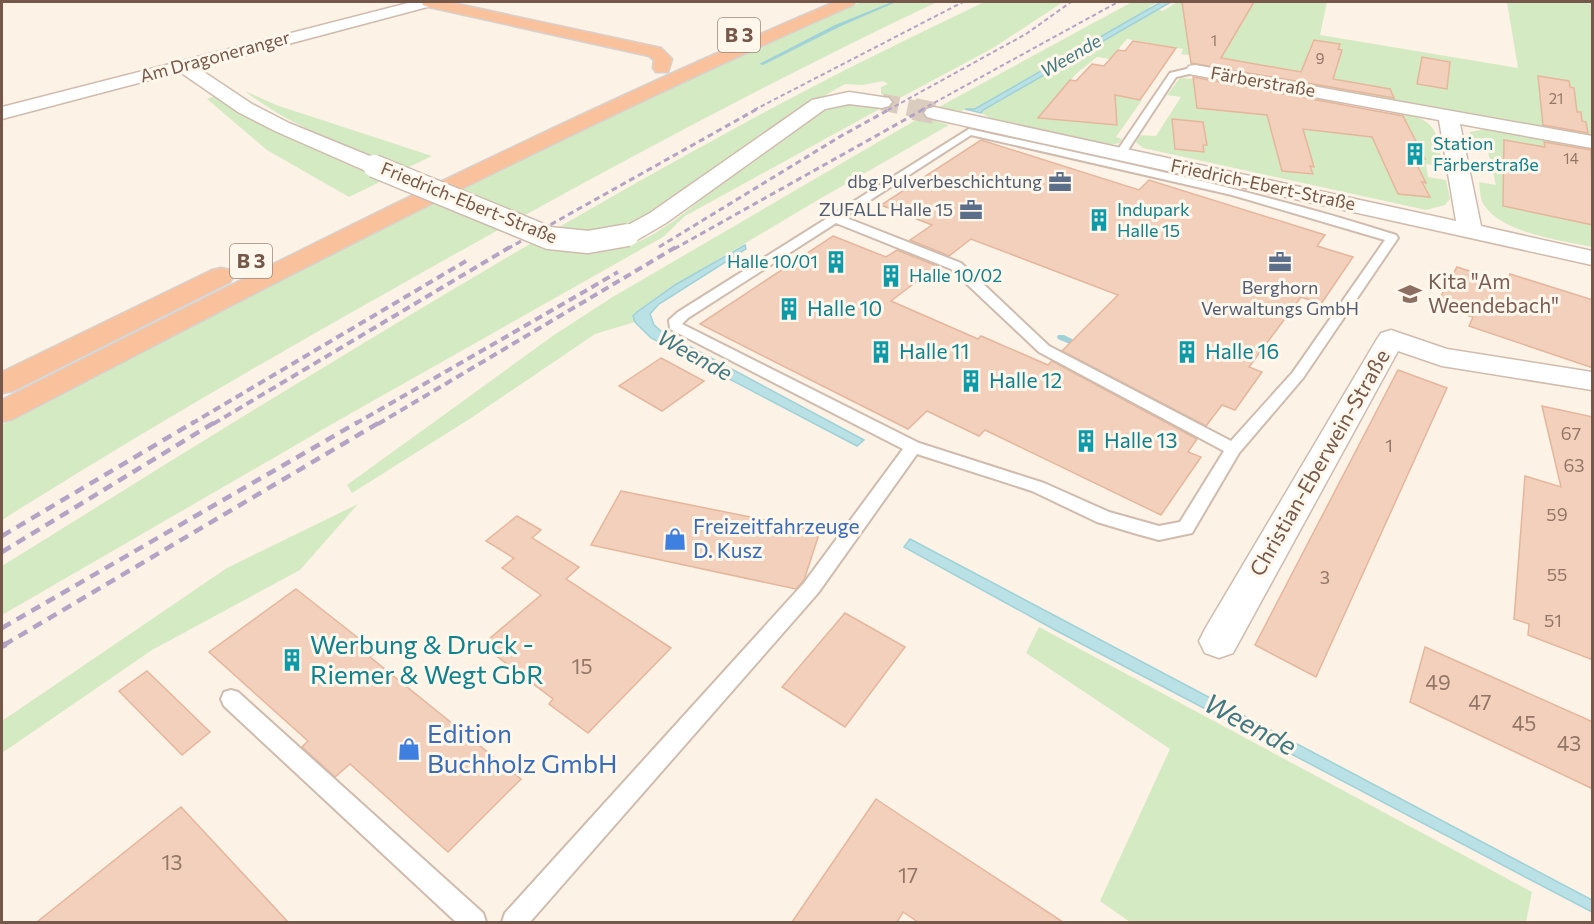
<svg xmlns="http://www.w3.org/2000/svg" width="1594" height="924" viewBox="0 0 1594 924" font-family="Commissioner,sans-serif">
<rect width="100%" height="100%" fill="#fcf2e5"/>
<g fill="#d4eac3">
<path d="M 861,2 L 937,2 C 762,85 592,177 423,272 C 281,352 139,433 2,520 L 2,425 C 284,277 569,130 861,2 Z"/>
<path d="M 984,2 L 1063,2 L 993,48 L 898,99 L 881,94 L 881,87 L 888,84 L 883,81 L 863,85 L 845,84 L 812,103 L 627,246 C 664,235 711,191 740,166 C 763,146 792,130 817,113 C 839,102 861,104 885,106 L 685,216 L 663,237 L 339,420 L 2,615 L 2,566 C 258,407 514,246 780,104 C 847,68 916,35 984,2 Z"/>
<path d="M 1132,2 L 1158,2 L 1149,7 L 1163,11 L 1177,2 L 1327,2 L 1320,35 L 1518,68 L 1507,2 L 1592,2 L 1592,138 L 1231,72 L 1235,63 L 1181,54 L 1183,49 L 1127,39 L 1110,59 L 1097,57 L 1077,73 L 1066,85 L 1142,100 L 1116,137 L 1122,139 L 1120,143 L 1102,146 L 1004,125 L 981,113 L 966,109 L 961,111 L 937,108 Z"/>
<path d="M 1180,78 L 1232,82 L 1345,102 L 1344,108 L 1390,116 L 1391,111 C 1436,120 1435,123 1443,167 L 1426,164 L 1428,177 L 1446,180 L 1450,199 L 1445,205 L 1426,210 L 1143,148 L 1136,142 L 1140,135 L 1156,136 L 1181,97 L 1167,95 Z"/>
<path d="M 245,91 L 276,105 L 432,156 L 405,169 C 349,147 292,128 245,91 Z"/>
<path d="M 215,96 L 270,128 L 386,179 L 349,197 L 267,150 L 207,99 Z"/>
<path d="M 921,117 L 949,125 L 816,201 L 675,285 L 637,312 L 633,316 L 635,322 L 595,334 L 471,418 L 352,493 L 347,485 L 554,335 L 611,298 Z"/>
<path d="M 1487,129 L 1592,148 L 1592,247 C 1562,240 1503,234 1484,205 C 1480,199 1480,189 1479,182 L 1496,185 L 1487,148 L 1470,146 L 1470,132 Z"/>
<path d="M 358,504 L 300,570 L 152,650 L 2,753 L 2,721 L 227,568 Z"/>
<path d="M 1039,627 L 1532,892 L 1526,922 L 1130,922 L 1100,901 L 1170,749 L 1026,653 Z"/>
</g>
<g fill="#b9e1e6" stroke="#9fd1d8" stroke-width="1.5">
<path d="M 1161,2 L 1171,2 L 983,110 L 981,113 L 965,109 L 975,109 Z"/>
<path d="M 745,245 L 746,249 L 659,304 L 650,314 L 654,325 L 661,331 L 864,440 L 857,446 L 651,338 L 635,322 L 633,316 L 637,312 L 675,285 Z"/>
<path d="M 910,539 L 1592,900 L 1592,912 L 1057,631 L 904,547 Z"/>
</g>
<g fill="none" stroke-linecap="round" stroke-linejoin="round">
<g fill="#9fd1d8" fill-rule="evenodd">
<path d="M 892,2 L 896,2 L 839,27 L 763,65 L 759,64 L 835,25 Z"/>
<path d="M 1058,335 L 1064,335 L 1086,346 L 1082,348 L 1079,348 L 1058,339 L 1057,337 Z"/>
</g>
</g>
<g fill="#f2d0bc" stroke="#e5b69c" stroke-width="1.5">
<path d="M 1182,2 L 1254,2 L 1221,58 L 1301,72 L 1314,40 L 1340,44 L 1338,49 L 1342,50 L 1333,79 L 1390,89 L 1394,98 L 1191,63 Z"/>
<path d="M 1133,41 L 1176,48 L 1140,100 L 1115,95 L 1117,125 L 1038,118 L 1070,80 L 1076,81 L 1092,64 L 1104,66 L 1118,50 L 1125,51 Z"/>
<path d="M 1422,57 L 1450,62 L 1447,89 L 1417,84 Z"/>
<path d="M 1538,76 L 1569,81 L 1570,87 L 1574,88 L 1577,112 L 1581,112 L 1582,121 L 1586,122 L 1588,133 L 1543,125 Z"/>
<path d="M 1193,77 L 1403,116 L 1425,159 L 1413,157 L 1426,183 L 1422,182 L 1430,197 L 1398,194 L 1372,137 L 1303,129 L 1314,167 L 1310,166 L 1313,174 L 1282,171 L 1267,115 L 1197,108 Z"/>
<path d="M 1172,119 L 1203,122 L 1207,145 L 1203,145 L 1204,152 L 1175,149 Z"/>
<path d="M 981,140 L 1139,190 L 1149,180 L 1325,235 L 1317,246 L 1353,257 L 1321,304 L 1301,297 L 1249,367 L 1262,372 L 1235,410 L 1222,405 L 1206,426 L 1062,351 L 1118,295 L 971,239 L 949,256 L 910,240 L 932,225 L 881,205 Z"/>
<path d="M 1504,140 L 1545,147 L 1544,142 L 1591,150 L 1593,225 L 1503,206 Z"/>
<path d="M 833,236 L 886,257 L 897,250 L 937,266 L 891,301 L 978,339 L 981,336 L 1048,365 L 1052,361 L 1197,439 L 1188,452 L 1201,457 L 1161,515 L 985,430 L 979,436 L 927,411 L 908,429 L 700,324 Z"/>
<path d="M 1457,267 L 1506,283 L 1510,274 L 1593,300 L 1593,368 L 1469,326 L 1473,317 L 1436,305 Z"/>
<path d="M 661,358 L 704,381 L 662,411 L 619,386 Z"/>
<path d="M 1398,370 L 1447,388 L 1316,677 L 1255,645 Z"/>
<path d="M 1542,406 L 1593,417 L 1593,660 L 1528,635 L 1529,624 L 1514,619 L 1525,476 L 1561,487 Z"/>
<path d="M 621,491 L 820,531 L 804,580 L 796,589 L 591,545 Z"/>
<path d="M 517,516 L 541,530 L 532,538 L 579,567 L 566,579 L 671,648 L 588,733 L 549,704 L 553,699 L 482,645 L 541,595 L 502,568 L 514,558 L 486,541 Z"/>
<path d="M 296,589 L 376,652 L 370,657 L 521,779 L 448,852 L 350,764 L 335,777 L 302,747 L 308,741 L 209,652 Z"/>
<path d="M 845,613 L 905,647 L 845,727 L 782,687 Z"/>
<path d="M 1425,647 L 1593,722 L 1593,789 L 1410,702 Z"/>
<path d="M 147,671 L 210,732 L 182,755 L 119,691 Z"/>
<path d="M 876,799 L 903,817 L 1063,922 L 918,922 L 903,912 L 897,922 L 792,922 Z"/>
<path d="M 181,807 L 288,922 L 37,922 Z"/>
</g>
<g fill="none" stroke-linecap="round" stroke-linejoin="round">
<path stroke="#daccbe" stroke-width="17" stroke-dasharray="17 9" stroke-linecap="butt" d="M 882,102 L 921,110"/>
<path stroke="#daccbe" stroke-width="22" stroke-dasharray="22 11" stroke-linecap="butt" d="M 914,109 L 934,113"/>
<g stroke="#d0bcae" stroke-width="4">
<g id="service">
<path d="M 1195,67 L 1198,68 L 1198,72 L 1176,77 L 1124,156 L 1116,156 L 1115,154 L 1170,73 Z"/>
<path d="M 969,129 C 1113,161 1256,190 1396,235 L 1398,238 L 1303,378 L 1239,453 L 1192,533 L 1159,540 L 1137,534 L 1097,522 L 1032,491 L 917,454 L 818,593 L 530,922 L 502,922 L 505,913 L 804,583 L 903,449 L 670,329 L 669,320 L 678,312 ZM 971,135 L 1232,195 L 1385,240 L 1293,372 L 1231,441 L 1049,346 L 961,263 L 844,217 ZM 836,223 L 951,269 L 1039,352 L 1224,451 L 1180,522 L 1159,526 L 1109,512 L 1044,483 L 919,443 L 682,324 L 688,318 Z"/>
<path d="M 231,690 L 238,692 L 483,913 L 486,922 L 456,922 L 224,706 L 221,699 L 224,692 Z"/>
</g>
</g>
<g stroke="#d0bcae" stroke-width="3">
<g id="minor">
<path d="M 412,2 L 437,2 L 435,5 L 198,68 L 252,104 L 289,123 L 382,161 L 385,166 L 382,171 L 374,173 L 366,171 L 275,131 L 238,112 L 180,72 L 2,119 L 2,107 Z"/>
<path d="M 1195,65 L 1592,136 L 1592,148 L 1460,124 L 1481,226 L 1592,251 L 1592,265 L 934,119 L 927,117 L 924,113 L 927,109 L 934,107 L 1456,221 L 1439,120 L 1189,74 L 1186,70 L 1189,66 Z"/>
<path d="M 849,92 L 889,98 L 892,102 L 889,106 L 882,108 L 849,104 L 825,109 L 666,223 L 637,240 L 628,242 L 619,240 L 616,235 L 619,230 L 650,213 L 812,100 Z"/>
<path d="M 1391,330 L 1447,349 L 1592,372 L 1592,390 L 1442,366 L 1398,351 L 1233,653 L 1219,658 L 1205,653 L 1199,641 L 1205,629 L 1377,339 L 1381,333 Z"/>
</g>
</g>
<g stroke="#d8d0cc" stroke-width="3">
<g id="trunk">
<path d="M 422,2 L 448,2 L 661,48 L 672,59 L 668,72 L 656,72 L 653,68 L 654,60 L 649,56 L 429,7 L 423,5 Z"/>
<path d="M 835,2 L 855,2 L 853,5 C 566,131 290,274 13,419 L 2,422 L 2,400 C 277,262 551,122 835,2 Z"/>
<path d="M 221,268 L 230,270 L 234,276 L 230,282 L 13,391 L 2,393 L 2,372 L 212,270 Z"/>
</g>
</g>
<use href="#service" fill="#fff" fill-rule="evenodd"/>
<use href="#minor" fill="#fff" fill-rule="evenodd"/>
<use href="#trunk" fill="#f9c29c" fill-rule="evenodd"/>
<g stroke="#b5a3c6" stroke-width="2" stroke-dasharray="4.5 3" stroke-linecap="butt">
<path d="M 754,110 L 963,2"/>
<path d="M 888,110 L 1026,34 L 1071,2"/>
<path d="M 921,110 L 1118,2"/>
</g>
<g stroke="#b5a3c6" stroke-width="3" stroke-dasharray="6 4" stroke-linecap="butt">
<path d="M 659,247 L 841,136 L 890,109"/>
<path d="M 507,249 L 757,109"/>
<path d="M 674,249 L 924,109"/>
</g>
<g stroke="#b5a3c6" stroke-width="4" stroke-dasharray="8 5" stroke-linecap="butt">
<path d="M 191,424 L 466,261"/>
<path d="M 213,424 L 510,247"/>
<path d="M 355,424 L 618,272"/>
<path d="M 378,424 L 676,247"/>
</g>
<g stroke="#b5a3c6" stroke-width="4.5" stroke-dasharray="10 7" stroke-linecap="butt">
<path d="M 2,536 L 194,422"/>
<path d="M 2,552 L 215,422"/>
<path d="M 2,628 L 358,422"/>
<path d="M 4,645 L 380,422"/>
</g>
<path stroke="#b5a3c6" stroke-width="6" stroke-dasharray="12 8" stroke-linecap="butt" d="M 2,646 L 6,644"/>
<g stroke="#d0bcae" stroke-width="25" stroke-linecap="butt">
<path id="minor-bridge" d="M 374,166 L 549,238 L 588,242 L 628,235"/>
</g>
<use href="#minor-bridge" stroke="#fff" stroke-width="22"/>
</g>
<defs>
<g id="building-bare" transform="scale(1.8)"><path d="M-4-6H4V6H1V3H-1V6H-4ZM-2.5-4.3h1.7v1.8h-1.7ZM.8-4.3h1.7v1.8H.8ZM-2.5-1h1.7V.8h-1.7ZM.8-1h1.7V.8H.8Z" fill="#0f9aa8" stroke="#fff7eb" stroke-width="2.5" paint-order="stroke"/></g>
<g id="office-bare" transform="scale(1.8)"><path d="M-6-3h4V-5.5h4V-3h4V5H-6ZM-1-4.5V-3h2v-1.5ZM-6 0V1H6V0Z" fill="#5c6f8a" stroke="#fff7eb" stroke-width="2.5" paint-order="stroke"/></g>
<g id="school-bare" transform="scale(1.8)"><path d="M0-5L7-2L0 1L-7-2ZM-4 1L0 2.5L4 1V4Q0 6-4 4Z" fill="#8d6e63" stroke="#fff7eb" stroke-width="2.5" paint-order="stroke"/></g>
<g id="shop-bare" transform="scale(1.8)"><path d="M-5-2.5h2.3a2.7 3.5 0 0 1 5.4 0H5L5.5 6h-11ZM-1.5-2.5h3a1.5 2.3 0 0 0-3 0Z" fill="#3f7fe0" stroke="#fff7eb" stroke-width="2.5" paint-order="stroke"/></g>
</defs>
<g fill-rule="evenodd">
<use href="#building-bare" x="1415" y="154"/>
<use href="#office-bare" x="1060" y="182"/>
<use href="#office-bare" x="971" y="210"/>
<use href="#building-bare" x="1099" y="220"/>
<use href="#building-bare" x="836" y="262"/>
<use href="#office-bare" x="1280" y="262"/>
<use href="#building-bare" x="891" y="276"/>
<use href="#school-bare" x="1410" y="294"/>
<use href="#building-bare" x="789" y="309"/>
<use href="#building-bare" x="881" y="352"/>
<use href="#building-bare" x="1187" y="352"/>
<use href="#building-bare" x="971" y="381"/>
<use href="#building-bare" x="1086" y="441"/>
<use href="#shop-bare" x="675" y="539"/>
<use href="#building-bare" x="292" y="660"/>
<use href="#shop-bare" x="409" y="749"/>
</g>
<g text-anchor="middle" stroke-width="6" stroke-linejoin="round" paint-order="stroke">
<g font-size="15" fill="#947666">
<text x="1214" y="46">1</text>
<text x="1320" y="64">9</text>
<text x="1556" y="104">21</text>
<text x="1571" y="164">14</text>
</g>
<g font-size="18" font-style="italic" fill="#407982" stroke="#fff7eb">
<text transform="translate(1071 56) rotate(-30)" y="6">Weende</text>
</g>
<g font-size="18" fill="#75584a" stroke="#fff7eb">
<text transform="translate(215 57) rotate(-15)" y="6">Am Dragoneranger</text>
<text transform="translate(1263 82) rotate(10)" y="6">Färberstraße</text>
<text transform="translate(1263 185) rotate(12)" y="6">Friedrich-Ebert-Straße</text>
<text transform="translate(469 203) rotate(22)" y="6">Friedrich-Ebert-Straße</text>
</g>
<g font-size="18" fill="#0d838f" stroke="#fff7eb" text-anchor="start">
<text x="1433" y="150">Station<tspan x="1433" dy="21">Färberstraße</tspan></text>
<text x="1117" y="216">Indupark<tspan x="1117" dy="21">Halle 15</tspan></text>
<text x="818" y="268" text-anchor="end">Halle 10/01</text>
<text x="909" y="282">Halle 10/02</text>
</g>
<g font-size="18" fill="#4e5e75" stroke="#fff7eb" text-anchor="end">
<text x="1042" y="188">dbg Pulverbeschichtung</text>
<text x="953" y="216">ZUFALL Halle 15</text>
<text x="1280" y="294" text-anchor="middle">Berghorn<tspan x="1280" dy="21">Verwaltungs GmbH</tspan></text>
</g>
<g font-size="18" fill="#947666">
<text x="1571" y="440">67</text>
<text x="1389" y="452">1</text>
<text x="1574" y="472">63</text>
<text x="1557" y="521">59</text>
<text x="1557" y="581">55</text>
<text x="1325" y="584">3</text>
<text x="1553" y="627">51</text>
</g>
<g fill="#fff7eb" stroke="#9e887a" stroke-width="1.5">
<rect x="718" y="18" width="42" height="34" rx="4.5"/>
<rect x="230" y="244" width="42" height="34" rx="4.5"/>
</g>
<g font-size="20" font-weight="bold" fill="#75584a">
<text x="739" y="42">B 3</text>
<text x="251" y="268">B 3</text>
</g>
<g font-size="21" fill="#785e54" stroke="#fff7eb" text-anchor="start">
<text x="1428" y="289">Kita "Am<tspan x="1428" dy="24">Weendebach"</tspan></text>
</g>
<g font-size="21" fill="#0d838f" stroke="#fff7eb" text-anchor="start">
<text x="807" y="316">Halle 10</text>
<text x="899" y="359">Halle 11</text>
<text x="1205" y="359">Halle 16</text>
<text x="989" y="388">Halle 12</text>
<text x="1104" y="448">Halle 13</text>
</g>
<g font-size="21" fill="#75584a" stroke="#fff7eb">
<text transform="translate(1320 463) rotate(-60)" y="7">Christian-Eberwein-Straße</text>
</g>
<g font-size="21" fill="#366cbe" stroke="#fff7eb" text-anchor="start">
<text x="693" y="534">Freizeitfahrzeuge<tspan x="693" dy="24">D. Kusz</tspan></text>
</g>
<g font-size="21" fill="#947666">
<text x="582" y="674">15</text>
<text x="1438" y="690">49</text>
<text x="1480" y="710">47</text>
<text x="1524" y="731">45</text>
<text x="1569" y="751">43</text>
<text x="172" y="870">13</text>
<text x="908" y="883">17</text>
</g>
<g font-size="22" font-style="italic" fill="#407982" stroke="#fff7eb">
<text transform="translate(695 355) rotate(29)" y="8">Weende</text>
</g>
<g font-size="26" fill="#0d838f" stroke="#fff7eb" text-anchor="start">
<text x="310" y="654">Werbung &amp; Druck -<tspan x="310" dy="30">Riemer &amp; Wegt GbR</tspan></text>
</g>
<g font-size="26" fill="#366cbe" stroke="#fff7eb" text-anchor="start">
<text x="427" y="743">Edition<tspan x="427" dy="30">Buchholz GmbH</tspan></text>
</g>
<g font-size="27" font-style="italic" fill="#407982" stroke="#fff7eb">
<text transform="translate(1250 725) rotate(28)" y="9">Weende</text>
</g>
</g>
<rect width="1594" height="924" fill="none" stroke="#75584a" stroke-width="6"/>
</svg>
